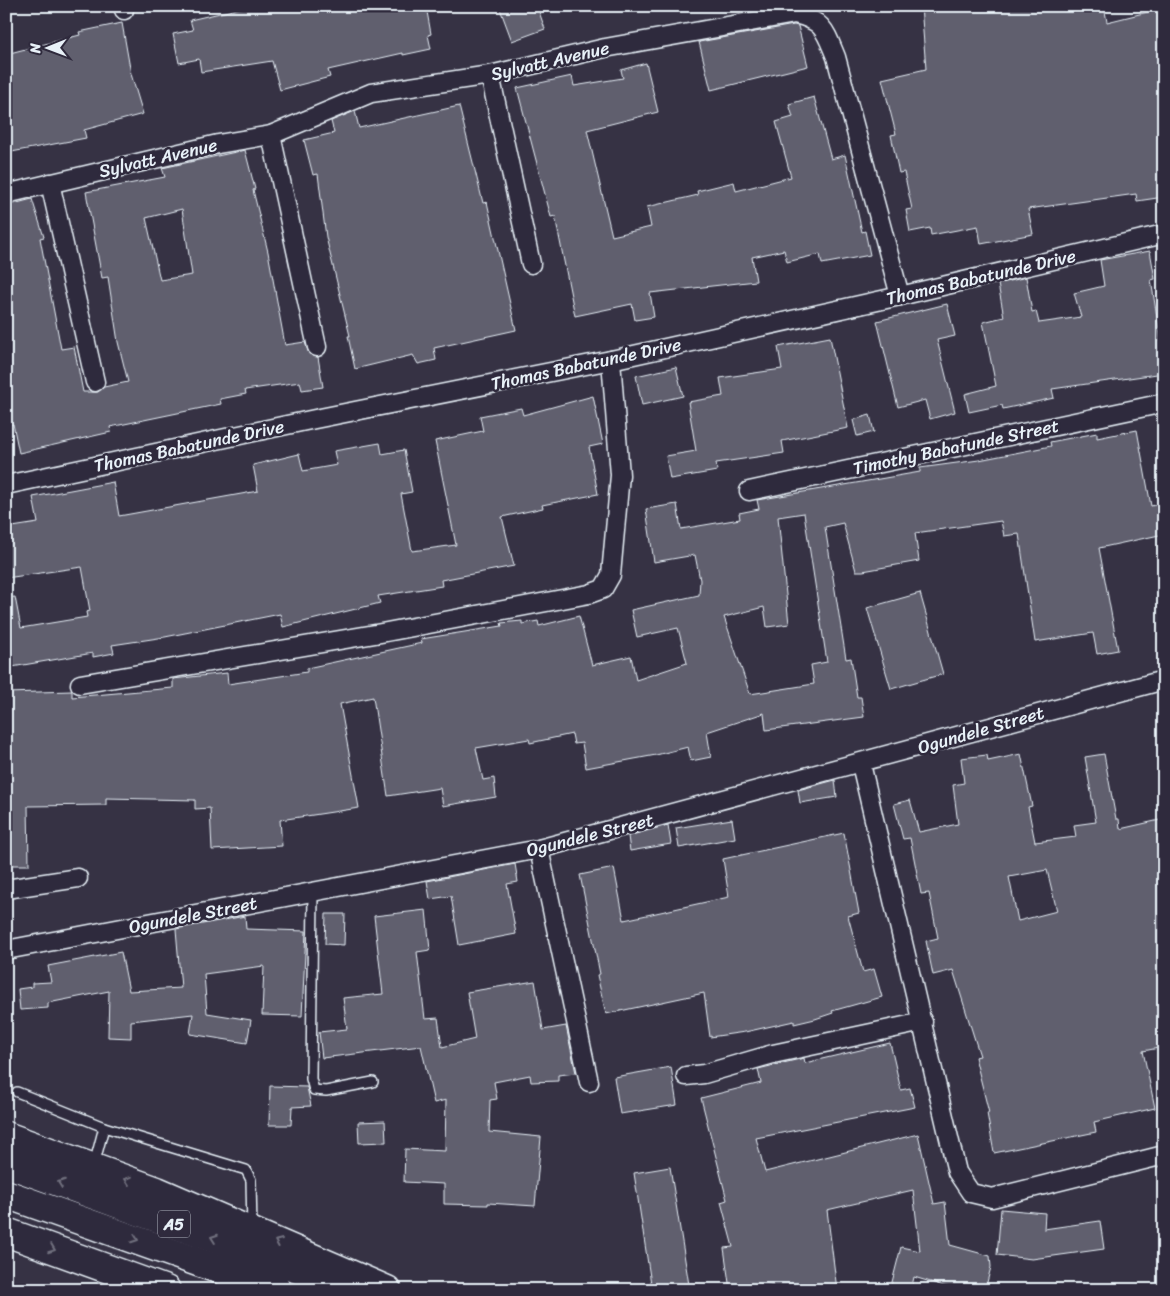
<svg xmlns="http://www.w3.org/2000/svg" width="1170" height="1296" viewBox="0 0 1170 1296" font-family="Sriracha,sans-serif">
<rect width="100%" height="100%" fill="#363244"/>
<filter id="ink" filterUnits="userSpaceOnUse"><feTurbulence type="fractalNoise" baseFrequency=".02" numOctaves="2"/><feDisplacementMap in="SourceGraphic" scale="10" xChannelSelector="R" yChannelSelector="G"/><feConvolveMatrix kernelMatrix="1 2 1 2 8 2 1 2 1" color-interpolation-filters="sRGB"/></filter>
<g filter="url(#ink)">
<g fill="#605e6e" stroke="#e8f1f8" fill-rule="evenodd">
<path d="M 250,6 L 426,6 L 431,34 L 428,35 L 431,49 L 403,55 L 403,53 L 328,70 L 330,77 L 280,90 L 272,61 L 201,72 L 199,59 L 179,63 L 173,34 L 193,30 L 190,20 Z"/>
<path d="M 499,6 L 537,6 L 545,29 L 512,41 Z"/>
<path d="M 921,6 L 1104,6 L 1107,22 L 1164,8 L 1164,197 L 1137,201 L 1136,194 L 1028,209 L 1033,234 L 981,244 L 978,226 L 931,235 L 930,228 L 910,232 L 906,210 L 912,209 L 904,172 L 899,173 L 891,135 L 896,134 L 882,79 L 926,69 Z"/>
<path d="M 122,23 L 131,74 L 143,114 L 84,130 L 86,138 L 6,153 L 6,54 L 80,35 L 79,32 Z"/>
<path d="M 794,25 L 798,26 L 808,66 L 711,90 L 699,42 Z"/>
<path d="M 646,63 L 658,112 L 587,130 L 612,236 L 651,227 L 647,207 L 698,195 L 697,191 L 734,182 L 736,191 L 791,177 L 776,122 L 793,117 L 789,104 L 814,97 L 831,159 L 845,155 L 862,232 L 865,231 L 870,255 L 822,264 L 820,254 L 787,262 L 784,250 L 752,257 L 756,281 L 650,293 L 654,317 L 635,320 L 632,304 L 575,316 L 555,216 L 551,217 L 517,88 L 572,76 L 574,86 L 623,78 L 621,70 Z"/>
<path d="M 459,106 L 483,203 L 487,202 L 516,330 L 434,348 L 436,360 L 418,364 L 413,355 L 355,369 L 348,336 L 350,336 L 326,237 L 318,174 L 313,175 L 304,140 L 334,133 L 331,121 L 355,111 L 359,128 Z"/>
<path d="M 245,150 L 255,189 L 253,190 L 268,252 L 285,345 L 305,342 L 309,354 L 318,357 L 323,387 L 302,390 L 300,382 L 245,390 L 246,394 L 220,399 L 221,404 L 110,427 L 111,432 L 19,453 L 13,424 L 6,426 L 6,206 L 32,199 L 44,237 L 40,238 L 61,349 L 74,347 L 83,392 L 98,392 L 104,387 L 128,382 L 118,342 L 108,277 L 102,278 L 86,192 L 165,177 L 162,168 ZM 182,209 L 192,275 L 160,280 L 146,218 Z"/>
<path d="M 1150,251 L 1155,279 L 1151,280 L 1164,360 L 1164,373 L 1052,389 L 1054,398 L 1003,409 L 1002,405 L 969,412 L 965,394 L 996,386 L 983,322 L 1004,317 L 998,284 L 1026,277 L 1032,312 L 1036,311 L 1039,323 L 1081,317 L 1074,293 L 1104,286 L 1100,260 Z"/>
<path d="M 947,304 L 955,336 L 937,340 L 955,412 L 930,419 L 925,400 L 898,407 L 877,321 Z"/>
<path d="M 830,337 L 848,428 L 782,441 L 784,453 L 716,463 L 717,471 L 670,479 L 666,456 L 696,451 L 688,402 L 723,396 L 720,378 L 782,369 L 778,347 Z"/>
<path d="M 676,367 L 683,396 L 642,405 L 636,376 Z"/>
<path d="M 593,396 L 603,444 L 589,447 L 598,494 L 542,505 L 543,508 L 502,517 L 514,566 L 441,580 L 442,586 L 378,596 L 380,603 L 283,627 L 280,614 L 165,637 L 112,645 L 114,653 L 93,657 L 93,653 L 6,668 L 6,598 L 15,597 L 21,628 L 87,617 L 86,612 L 90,611 L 82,567 L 6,578 L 6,528 L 38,523 L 33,497 L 113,482 L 119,516 L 258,491 L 253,465 L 299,454 L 303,471 L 337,465 L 334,451 L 380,443 L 382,454 L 404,450 L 412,492 L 401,494 L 412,551 L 456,545 L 435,441 L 483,431 L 480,416 L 521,408 L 523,415 Z"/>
<path d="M 870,415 L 874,432 L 857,436 L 853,420 Z"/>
<path d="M 1137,430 L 1151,506 L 1164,503 L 1164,534 L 1099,548 L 1118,650 L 1097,654 L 1093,633 L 1035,642 L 1019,534 L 1004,536 L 1001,521 L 915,533 L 919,561 L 863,571 L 856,571 L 843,523 L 825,527 L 846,659 L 851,658 L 857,697 L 861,697 L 864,717 L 766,730 L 764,713 L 707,732 L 711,757 L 691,761 L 688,747 L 656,755 L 586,768 L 582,743 L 574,744 L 572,734 L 530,743 L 529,739 L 476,748 L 483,780 L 494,778 L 496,797 L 443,806 L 440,788 L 388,796 L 373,697 L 340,704 L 359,808 L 280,820 L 282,846 L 212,850 L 210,808 L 195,809 L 195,800 L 106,798 L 106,805 L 28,806 L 29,865 L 6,865 L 6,693 L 72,691 L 72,697 L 173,688 L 173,679 L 227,673 L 228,684 L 307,672 L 307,668 L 422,643 L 421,639 L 502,626 L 501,623 L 522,621 L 522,624 L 538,621 L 539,626 L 579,616 L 592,665 L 631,656 L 636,680 L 687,663 L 678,628 L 637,637 L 631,610 L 699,595 L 700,580 L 695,555 L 654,562 L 646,509 L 677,504 L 681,529 L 740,519 L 739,513 L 759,509 L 757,500 L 920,472 L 920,468 L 979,460 L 1051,446 L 1050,442 L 1097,433 L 1097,438 ZM 804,513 L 827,662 L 811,665 L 814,684 L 750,694 L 724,617 L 764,607 L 767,627 L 789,624 L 778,517 Z"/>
<path d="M 920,593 L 943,674 L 891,689 L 867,608 Z"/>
<path d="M 1021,754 L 1032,806 L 1028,807 L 1035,842 L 1076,837 L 1074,825 L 1096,822 L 1085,757 L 1104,754 L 1116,819 L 1119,819 L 1120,829 L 1164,819 L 1164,1047 L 1143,1051 L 1155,1108 L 1094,1122 L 1096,1132 L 994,1153 L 987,1113 L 989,1113 L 975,1057 L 980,1056 L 953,970 L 933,975 L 926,941 L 938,938 L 929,893 L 921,894 L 910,838 L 903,839 L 894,804 L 910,800 L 919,832 L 958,824 L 953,785 L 964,783 L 961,758 L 987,755 L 988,761 ZM 1047,870 L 1057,911 L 1018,921 L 1009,877 Z"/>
<path d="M 835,780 L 837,797 L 800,803 L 798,790 Z"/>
<path d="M 732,819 L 735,838 L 679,848 L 676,828 Z"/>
<path d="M 668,825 L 671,844 L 630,851 L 628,836 Z"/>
<path d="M 844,833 L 859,913 L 848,916 L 863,972 L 874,969 L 882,997 L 832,1011 L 833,1013 L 815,1019 L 794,1024 L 794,1021 L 745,1032 L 710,1037 L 704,993 L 606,1014 L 597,975 L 600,974 L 580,875 L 614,868 L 624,920 L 729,897 L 723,859 Z"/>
<path d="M 515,864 L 518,882 L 507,884 L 516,934 L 459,945 L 451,896 L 430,899 L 427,881 Z"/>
<path d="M 426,910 L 430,950 L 417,952 L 425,1019 L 438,1018 L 442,1047 L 475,1039 L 467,992 L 535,981 L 543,1030 L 566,1026 L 576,1073 L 558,1075 L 558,1081 L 531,1082 L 530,1075 L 494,1082 L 497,1099 L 490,1100 L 489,1132 L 541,1137 L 535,1206 L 488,1203 L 488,1205 L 444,1204 L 444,1184 L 404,1182 L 405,1149 L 445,1151 L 446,1100 L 434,1103 L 421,1046 L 322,1058 L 319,1032 L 347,1029 L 343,998 L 383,994 L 374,916 Z"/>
<path d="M 326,914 L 345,914 L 344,945 L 325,944 Z"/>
<path d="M 245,916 L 246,929 L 306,931 L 302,1016 L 262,1015 L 264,966 L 204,974 L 207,1013 L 251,1020 L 247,1043 L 190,1034 L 193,1014 L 131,1021 L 131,1038 L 108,1037 L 109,991 L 48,1003 L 48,1008 L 20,1010 L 18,989 L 32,987 L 32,983 L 51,982 L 48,966 L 121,952 L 129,991 L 181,988 L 176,929 Z"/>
<path d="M 890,1043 L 901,1090 L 910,1088 L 915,1107 L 756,1138 L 765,1172 L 918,1134 L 934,1204 L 945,1202 L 950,1245 L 990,1256 L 991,1267 L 985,1290 L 957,1290 L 914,1277 L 911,1290 L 890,1290 L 901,1247 L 920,1251 L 913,1190 L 827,1210 L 837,1290 L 773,1290 L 773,1286 L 730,1290 L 724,1248 L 733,1247 L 721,1202 L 727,1200 L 701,1098 L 761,1083 L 758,1069 L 804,1058 L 805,1063 Z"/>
<path d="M 671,1067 L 677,1105 L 620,1114 L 614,1077 Z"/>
<path d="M 270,1086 L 307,1087 L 311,1106 L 292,1107 L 291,1125 L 269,1125 Z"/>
<path d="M 385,1121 L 386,1142 L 359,1143 L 358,1122 Z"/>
<path d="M 670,1167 L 689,1285 L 652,1290 L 634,1173 Z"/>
<path d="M 1001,1209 L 1045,1213 L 1044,1229 L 1100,1221 L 1104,1249 L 1032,1259 L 997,1255 Z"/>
</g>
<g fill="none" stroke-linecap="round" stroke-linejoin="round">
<g stroke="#e8f1f8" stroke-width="12">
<g id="service">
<path d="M 313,892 L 311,1079 L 314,1090 L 326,1091 L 373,1082"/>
<path d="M 17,1092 L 104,1127 L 246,1170 L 251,1180 L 252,1229"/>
<path d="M 94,1165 L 104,1127"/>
</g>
</g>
<g stroke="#e8f1f8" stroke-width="21">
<g id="minor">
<path d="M 123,6 L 124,10"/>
<path d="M 490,75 L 531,264"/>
<path d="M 271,135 L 317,347"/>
<path d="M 50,183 L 95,382"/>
<path d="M 6,194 L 218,144 L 271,135 L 371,93 L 490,75 L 605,48 L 795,14 C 824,21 825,31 836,57 L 900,296"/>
<path d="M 6,485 L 315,419 L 611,360 L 900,296 L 1164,234"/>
<path d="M 749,491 L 1164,403"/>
<path d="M 80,684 L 381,633 L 589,594 L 603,589 L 611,575 L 620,475 L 611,360"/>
<path d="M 861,764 L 957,1172 L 971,1193 L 992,1198 L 1164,1155"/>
<path d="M 539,849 L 589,1082"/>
<path d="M 6,889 L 78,878"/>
<path d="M 6,950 L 539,849 L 1164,680"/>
<path d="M 686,1076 L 704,1074 L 773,1054 L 923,1022"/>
</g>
</g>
<g stroke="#e8f1f8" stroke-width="31">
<g id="primary">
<path d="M 6,1136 L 157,1191 L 387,1290"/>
<path d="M 6,1232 L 166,1290"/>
</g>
</g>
<g stroke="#e8f1f8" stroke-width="31">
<g id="trunk">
<path d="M 6,1163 L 355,1290"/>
<path d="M 6,1194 L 277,1290"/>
</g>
</g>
<use href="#service" stroke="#2f2a3d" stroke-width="9"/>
<use href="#minor" stroke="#2f2a3d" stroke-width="18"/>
<use href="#primary" stroke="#2f2a3d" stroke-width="28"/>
<use href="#trunk" stroke="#2f2a3d" stroke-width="28"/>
</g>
<defs><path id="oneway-chevron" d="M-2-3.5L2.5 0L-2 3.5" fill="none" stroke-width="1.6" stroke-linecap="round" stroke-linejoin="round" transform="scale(1.25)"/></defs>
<g stroke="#70707e">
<use href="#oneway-chevron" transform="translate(128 1180) rotate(-160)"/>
<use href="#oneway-chevron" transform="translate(61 1183) rotate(-160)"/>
<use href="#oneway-chevron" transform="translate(214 1238) rotate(-160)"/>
<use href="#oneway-chevron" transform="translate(135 1239) rotate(20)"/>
<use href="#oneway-chevron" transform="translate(278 1242) rotate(-157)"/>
<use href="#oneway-chevron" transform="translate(52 1249) rotate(21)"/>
</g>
</g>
<g text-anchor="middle" stroke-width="5" stroke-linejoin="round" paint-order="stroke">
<rect fill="#2f2a3d" stroke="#b0b5c0" stroke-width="1" x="158" y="1210.5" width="32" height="27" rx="4"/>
<g font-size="16" font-weight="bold" fill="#e8f1f8">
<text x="174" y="1230">A5</text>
</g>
<g font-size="18" fill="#e8f1f8" stroke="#2f2a3d">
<text transform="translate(550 61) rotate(-13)" y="6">Sylvatt Avenue</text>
<text transform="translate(158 158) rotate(-13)" y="6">Sylvatt Avenue</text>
<text transform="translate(981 277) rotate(-13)" y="6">Thomas Babatunde Drive</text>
<text transform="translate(586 364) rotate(-12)" y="6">Thomas Babatunde Drive</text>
<text transform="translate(189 446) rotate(-12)" y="6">Thomas Babatunde Drive</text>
<text transform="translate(956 447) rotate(-12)" y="6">Timothy Babatunde Street</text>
<text transform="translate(981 730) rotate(-16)" y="6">Ogundele Street</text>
<text transform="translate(590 835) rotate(-14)" y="6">Ogundele Street</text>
<text transform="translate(193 915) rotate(-11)" y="6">Ogundele Street</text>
</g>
</g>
<rect width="1170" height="1296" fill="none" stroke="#2f2a3d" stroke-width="25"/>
<rect x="12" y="12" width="1145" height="1271" fill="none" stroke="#e8f1f8" stroke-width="2" filter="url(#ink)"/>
<g transform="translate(48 48) rotate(269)" stroke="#2f2a3d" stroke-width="4" paint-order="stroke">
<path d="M0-4L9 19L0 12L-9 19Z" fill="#e8f1f8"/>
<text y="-8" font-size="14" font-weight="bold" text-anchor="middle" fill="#e8f1f8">N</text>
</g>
</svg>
